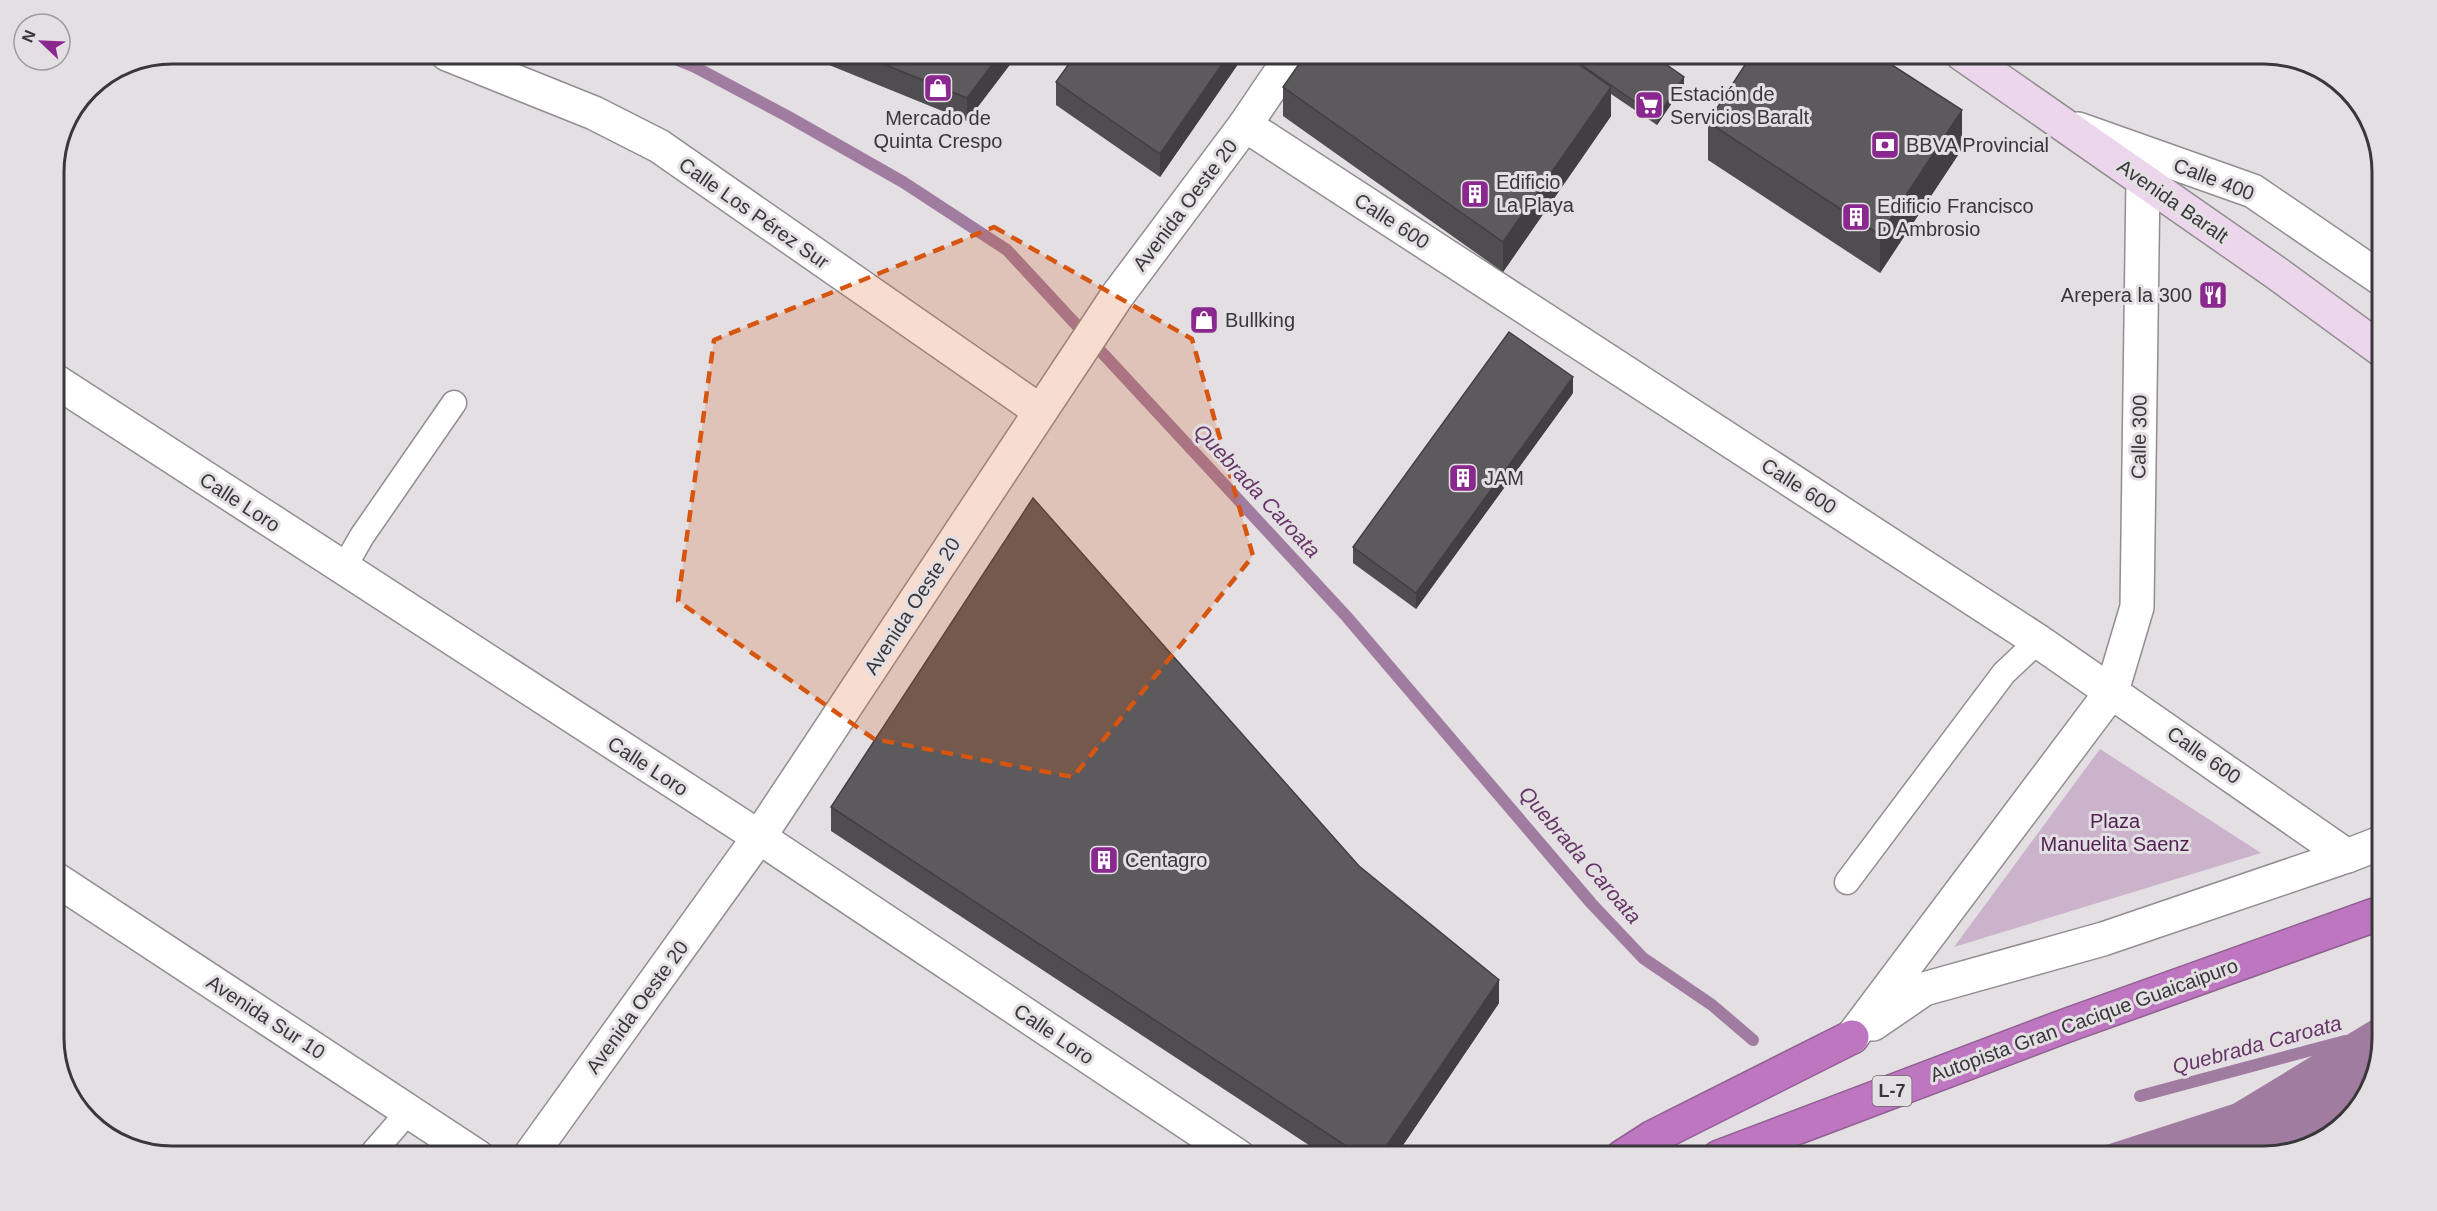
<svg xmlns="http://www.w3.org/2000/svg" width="2437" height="1211" viewBox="0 0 2437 1211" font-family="Arial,sans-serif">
<rect width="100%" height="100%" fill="#e3dfe3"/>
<path fill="#ccb3cc" d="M 2100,749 L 2261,853 L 1954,947 Z"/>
<path fill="#a07ca0" d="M 2383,1013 L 2383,1038 L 2371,1090 L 2332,1135 L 2265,1157 L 2069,1157 L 2233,1104 Z"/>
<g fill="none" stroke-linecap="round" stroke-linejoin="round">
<g stroke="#a07ca0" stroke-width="12">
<path d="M 663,54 L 695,67 L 787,116 L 903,182 L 1007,250 L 1347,617 L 1591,903 L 1643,958 L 1712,1005 L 1753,1040"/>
<path d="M 2140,1096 L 2345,1041"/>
</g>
<g stroke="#918d91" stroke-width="27">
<g id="service">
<path d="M 343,569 L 362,536 L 454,403"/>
<path d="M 1847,882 L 2004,673 L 2038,641"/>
<path d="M 369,1157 L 409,1111"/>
</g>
</g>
<g stroke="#918d91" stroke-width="36">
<g id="minor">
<path d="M 447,54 L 594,113 L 659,146 L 1040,411"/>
<path d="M 1245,125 L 2038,641 L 2347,856"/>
<path d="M 2078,129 L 2253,191 L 2383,280"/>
<path d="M 54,380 L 759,837 L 1239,1157"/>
<path d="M 54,878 L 478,1157"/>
<path d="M 1873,1024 L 1924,989 L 2103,939 L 2347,856 L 2383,842"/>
<path d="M 1852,1037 L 2112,691 L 2137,607 L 2143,180"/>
<path d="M 529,1157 L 759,837 L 1117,296 L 1245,125 L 1293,54"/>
</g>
</g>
<g stroke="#918d91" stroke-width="36">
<path id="secondary" d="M 1962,54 L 2275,272 L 2383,351"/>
</g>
<g stroke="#8f6091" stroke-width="36">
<g id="motorway">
<path d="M 1622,1157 L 1653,1137 L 1852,1037"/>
<path d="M 1719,1157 L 2065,1026 L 2383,912"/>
</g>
</g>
<use href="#service" stroke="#fff" stroke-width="24"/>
<use href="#minor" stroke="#fff" stroke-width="33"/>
<use href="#secondary" stroke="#ecd6ec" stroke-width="33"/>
<use href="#motorway" stroke="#be76c0" stroke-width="33"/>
</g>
<g fill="#504d50">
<path d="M 802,54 L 1018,54 L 967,121 Z"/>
<path d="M 1076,54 L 1245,54 L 1160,177 L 1056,105 L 1056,82 Z"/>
<path d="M 1651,54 L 1684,85 L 1657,125 L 1611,94 L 1611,116 L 1503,272 L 1283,116 L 1283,87 Z"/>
<path d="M 1708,122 L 1962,149 L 1880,273 L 1708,160 Z"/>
<path d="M 1573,393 L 1416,609 L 1353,563 L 1353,547 Z"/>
<path d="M 831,807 L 1359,866 L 1499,1003 L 1395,1157 L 1327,1157 L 831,831 Z"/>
</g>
<g fill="#413f41">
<path d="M 1000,54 L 1018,54 L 967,121 L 967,98 Z"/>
<path d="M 1229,54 L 1245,54 L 1160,177 L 1160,154 Z"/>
<path d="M 1684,77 L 1684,85 L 1657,125 L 1657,117 Z"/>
<path d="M 1611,87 L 1611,116 L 1503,272 L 1503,242 Z"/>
<path d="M 1962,110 L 1962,149 L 1880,273 L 1880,235 Z"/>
<path d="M 1573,377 L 1573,393 L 1416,609 L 1416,593 Z"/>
<path d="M 1499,980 L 1499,1003 L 1395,1157 L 1379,1157 Z"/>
</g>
<g fill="#5d5a5d" stroke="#413f41" stroke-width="1.5">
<path d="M 859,54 L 1000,54 L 967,98 Z"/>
<path d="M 1076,54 L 1229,54 L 1160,154 L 1056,82 Z"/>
<path d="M 1306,54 L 1564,54 L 1611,87 L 1503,242 L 1283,87 Z"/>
<path d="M 1566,54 L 1651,54 L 1684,77 L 1657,117 Z"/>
<path d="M 1752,54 L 1875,54 L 1962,110 L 1880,235 L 1708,122 Z"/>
<path d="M 1509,332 L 1573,377 L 1416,593 L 1353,547 Z"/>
<path d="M 1033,498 L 1359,866 L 1499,980 L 1379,1157 L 1363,1157 L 831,807 Z"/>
</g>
<path fill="#d65610" fill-opacity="0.2" stroke="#d65610" stroke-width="4.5" stroke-dasharray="12 8" stroke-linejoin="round" d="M 994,227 L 1192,339 L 1253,556 L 1073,777 L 874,739 L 678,601 L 714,340 Z"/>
<defs>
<g id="shop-square" transform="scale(1.5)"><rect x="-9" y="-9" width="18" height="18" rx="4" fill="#8b2890" stroke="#e3dfe3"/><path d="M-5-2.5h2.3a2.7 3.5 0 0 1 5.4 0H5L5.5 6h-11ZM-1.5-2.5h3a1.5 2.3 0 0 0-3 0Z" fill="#fff"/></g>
<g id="supermarket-square" transform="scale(1.5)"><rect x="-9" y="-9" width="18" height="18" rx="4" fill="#8b2890" stroke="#e3dfe3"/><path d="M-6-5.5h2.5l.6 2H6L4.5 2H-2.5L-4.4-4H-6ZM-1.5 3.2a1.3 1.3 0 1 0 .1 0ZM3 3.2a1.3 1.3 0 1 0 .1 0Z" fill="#fff"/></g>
<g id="bank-square" transform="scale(1.5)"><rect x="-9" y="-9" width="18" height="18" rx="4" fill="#8b2890" stroke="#e3dfe3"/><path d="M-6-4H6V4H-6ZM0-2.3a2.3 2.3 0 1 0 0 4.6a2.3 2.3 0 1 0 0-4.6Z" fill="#fff"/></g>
<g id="building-square" transform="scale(1.5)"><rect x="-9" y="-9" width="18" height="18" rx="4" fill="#8b2890" stroke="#e3dfe3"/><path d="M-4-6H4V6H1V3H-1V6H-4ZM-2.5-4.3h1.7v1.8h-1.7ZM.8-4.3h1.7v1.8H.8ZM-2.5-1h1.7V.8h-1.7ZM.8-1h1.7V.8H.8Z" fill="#fff"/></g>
<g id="restaurant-square" transform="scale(1.5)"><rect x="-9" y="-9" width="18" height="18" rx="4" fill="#8b2890" stroke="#e3dfe3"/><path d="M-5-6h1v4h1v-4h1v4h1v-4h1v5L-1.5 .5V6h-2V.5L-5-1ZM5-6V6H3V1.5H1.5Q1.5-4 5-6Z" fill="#fff"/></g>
</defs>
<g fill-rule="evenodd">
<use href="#shop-square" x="938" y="88"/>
<use href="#supermarket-square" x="1649" y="105"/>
<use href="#bank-square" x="1885" y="145"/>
<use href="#building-square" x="1475" y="194"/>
<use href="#building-square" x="1856" y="217"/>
<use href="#restaurant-square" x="2213" y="295"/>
<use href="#shop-square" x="1204" y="320"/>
<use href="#building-square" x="1463" y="478"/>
<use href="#building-square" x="1104" y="860"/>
</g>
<g text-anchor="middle" stroke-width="6" stroke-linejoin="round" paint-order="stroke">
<rect fill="#e3dfe3" stroke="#6c696c" stroke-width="1.5" x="1872.5" y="1076" width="39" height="30" rx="4.5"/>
<g font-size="18" font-weight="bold" fill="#393739">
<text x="1892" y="1097">L-7</text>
</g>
<g font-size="20" fill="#393739" stroke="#e3dfe3" text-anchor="start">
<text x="1670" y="101">Estación de<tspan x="1670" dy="23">Servicios Baralt</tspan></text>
<text x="938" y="125" text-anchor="middle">Mercado de<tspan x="938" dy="23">Quinta Crespo</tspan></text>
<text x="1906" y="152">BBVA Provincial</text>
<text x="1496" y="189">Edificio<tspan x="1496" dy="23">La Playa</tspan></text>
<text x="1877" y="213">Edificio Francisco<tspan x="1877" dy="23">D Ambrosio</tspan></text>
<text x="2192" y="302" text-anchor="end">Arepera la 300</text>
<text x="1225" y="327">Bullking</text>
<text x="1484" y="485">JAM</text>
<text x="1125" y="867">Centagro</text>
</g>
<g font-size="20" fill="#393739" stroke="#e3dfe3">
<text transform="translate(2214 179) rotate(21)" y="7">Calle 400</text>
<text transform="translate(2173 201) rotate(35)" y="7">Avenida Baralt</text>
<text transform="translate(1185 205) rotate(-53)" y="7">Avenida Oeste 20</text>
<text transform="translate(754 213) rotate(35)" y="7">Calle Los Pérez Sur</text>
<text transform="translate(1392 221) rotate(33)" y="7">Calle 600</text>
<text transform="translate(2139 437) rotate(-89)" y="7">Calle 300</text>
<text transform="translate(1799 486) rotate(33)" y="7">Calle 600</text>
<text transform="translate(240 502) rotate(33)" y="7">Calle Loro</text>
<text transform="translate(912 606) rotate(-57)" y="7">Avenida Oeste 20</text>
<text transform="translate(2204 755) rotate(35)" y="7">Calle 600</text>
<text transform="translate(648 766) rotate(33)" y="7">Calle Loro</text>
<text transform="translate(637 1007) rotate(-54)" y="7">Avenida Oeste 20</text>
<text transform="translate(266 1017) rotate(33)" y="7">Avenida Sur 10</text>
<text transform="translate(2084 1020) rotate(-20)" y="7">Autopista Gran Cacique Guaicaipuro</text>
<text transform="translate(1054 1034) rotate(34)" y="7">Calle Loro</text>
</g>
<g font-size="20" fill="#512252" stroke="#e3dfe3">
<text x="2115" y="828">Plaza<tspan x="2115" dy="23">Manuelita Saenz</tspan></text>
</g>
<g font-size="21" font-style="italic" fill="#663667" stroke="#e3dfe3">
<text transform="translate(1257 491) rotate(47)" y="7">Quebrada Caroata</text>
<text transform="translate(1580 855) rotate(49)" y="7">Quebrada Caroata</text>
<text transform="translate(2257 1045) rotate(-15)" y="7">Quebrada Caroata</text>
</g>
</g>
<path d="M0 0H2437V1211H0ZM172 64H2264A108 108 0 0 1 2372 172V1038A108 108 0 0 1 2264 1146H172A108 108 0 0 1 64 1038V172A108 108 0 0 1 172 64Z" fill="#e3dfe3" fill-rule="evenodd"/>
<path fill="none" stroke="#393739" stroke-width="3" d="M172 64H2264A108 108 0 0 1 2372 172V1038A108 108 0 0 1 2264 1146H172A108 108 0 0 1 64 1038V172A108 108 0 0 1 172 64Z"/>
<g transform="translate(42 42) rotate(293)"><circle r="28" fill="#e3dfe3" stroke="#9f9c9f" stroke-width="1.5"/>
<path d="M0-4.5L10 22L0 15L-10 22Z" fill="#8b2890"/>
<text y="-9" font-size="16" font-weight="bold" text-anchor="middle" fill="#393739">N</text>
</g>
</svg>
